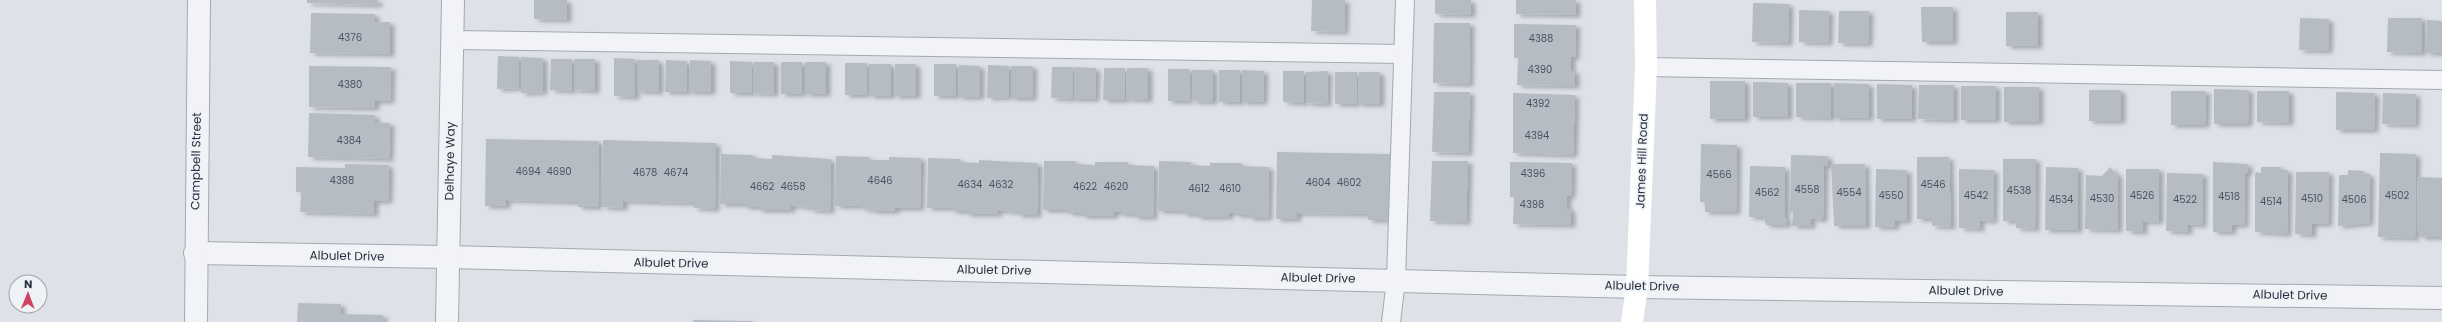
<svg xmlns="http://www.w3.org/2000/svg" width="2442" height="322" viewBox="0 0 2442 322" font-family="Poppins,sans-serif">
<defs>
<filter id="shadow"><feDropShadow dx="4.5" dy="2.5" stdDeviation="2" flood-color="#0004"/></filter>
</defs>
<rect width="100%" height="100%" fill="#dee2e8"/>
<g fill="#b5bcc4" filter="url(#shadow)">
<path d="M 307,0 L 378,0 L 378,5 L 307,3 Z"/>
<path d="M 534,0 L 567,0 L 567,20 L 534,19 Z"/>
<path d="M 1312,0 L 1345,0 L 1344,32 L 1311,31 Z"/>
<path d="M 1435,0 L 1471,0 L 1471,15 L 1435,14 Z"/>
<path d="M 1516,0 L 1576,0 L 1576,15 L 1516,14 Z"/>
<path d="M 1753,3 L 1789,4 L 1788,43 L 1752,42 Z"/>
<path d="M 1921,7 L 1953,7 L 1953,42 L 1922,42 Z"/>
<path d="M 1799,10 L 1829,11 L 1828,43 L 1799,42 Z"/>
<path d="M 1839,11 L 1869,11 L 1868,44 L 1838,43 Z"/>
<rect x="2006" y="12" width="32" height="34"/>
<path d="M 311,13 L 375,14 L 375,22 L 390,22 L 390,54 L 310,53 Z"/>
<path d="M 2300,18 L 2329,19 L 2328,51 L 2299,50 Z"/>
<path d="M 2388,18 L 2422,18 L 2422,53 L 2387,52 Z"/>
<path d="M 2427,20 L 2442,21 L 2442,53 L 2426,53 Z"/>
<path d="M 1434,23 L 1470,23 L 1469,84 L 1433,83 Z"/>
<path d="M 1514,24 L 1576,25 L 1575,57 L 1571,57 L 1571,71 L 1575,71 L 1575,86 L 1517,85 L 1518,58 L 1514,58 Z"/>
<path d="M 498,56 L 519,57 L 519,88 L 497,89 Z"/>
<path d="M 521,57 L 543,58 L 543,92 L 521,93 Z"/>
<path d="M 614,58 L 635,59 L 635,97 L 614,96 Z"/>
<path d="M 551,59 L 572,59 L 572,91 L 550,90 Z"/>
<path d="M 574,59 L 595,59 L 595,91 L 574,90 Z"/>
<path d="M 637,60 L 659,60 L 659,92 L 637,91 Z"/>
<path d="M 666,60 L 687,61 L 687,92 L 665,92 Z"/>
<path d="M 690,60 L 711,61 L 711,92 L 689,92 Z"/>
<path d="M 730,61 L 752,62 L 752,93 L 730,93 Z"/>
<path d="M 753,62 L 774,62 L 774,94 L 753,93 Z"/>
<rect x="781" y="62" width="21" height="32"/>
<rect x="805" y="62" width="21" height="32"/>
<path d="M 845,63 L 867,63 L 866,95 L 845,95 Z"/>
<rect x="869" y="64" width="22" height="32"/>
<path d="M 895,64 L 916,64 L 916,96 L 894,96 Z"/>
<rect x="934" y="64" width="22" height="32"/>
<path d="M 959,65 L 980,66 L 980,97 L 958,97 Z"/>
<path d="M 988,65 L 1009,66 L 1009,97 L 987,98 Z"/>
<path d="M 309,66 L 391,67 L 390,101 L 375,101 L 375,108 L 309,107 Z"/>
<path d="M 1011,66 L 1033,66 L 1032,98 L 1011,98 Z"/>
<path d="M 1052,67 L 1073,67 L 1073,99 L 1051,98 Z"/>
<path d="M 1074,67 L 1096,68 L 1095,99 L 1074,99 Z"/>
<path d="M 1104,68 L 1125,68 L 1125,100 L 1103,100 Z"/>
<path d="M 1127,68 L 1148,68 L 1148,100 L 1126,99 Z"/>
<path d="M 1168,69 L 1190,69 L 1189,101 L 1168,101 Z"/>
<path d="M 1192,70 L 1213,70 L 1213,102 L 1192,101 Z"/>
<rect x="1219" y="70" width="21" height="32"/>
<path d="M 1242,70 L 1264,71 L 1263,102 L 1242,102 Z"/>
<path d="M 1283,71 L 1304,71 L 1304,103 L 1283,102 Z"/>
<path d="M 1328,71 L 1327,104 L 1306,103 L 1306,72 Z"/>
<path d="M 1335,72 L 1357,72 L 1356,104 L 1335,104 Z"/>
<path d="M 1359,72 L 1380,72 L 1380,104 L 1358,104 Z"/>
<rect x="1710" y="81" width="35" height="38"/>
<path d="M 1753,82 L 1788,83 L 1788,117 L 1753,117 Z"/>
<path d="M 1796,83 L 1831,83 L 1831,118 L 1796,117 Z"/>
<path d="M 1834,83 L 1869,84 L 1869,118 L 1834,118 Z"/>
<path d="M 1877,84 L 1912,85 L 1912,119 L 1877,119 Z"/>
<path d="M 1919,85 L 1954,85 L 1954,120 L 1918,119 Z"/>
<rect x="1961" y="86" width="35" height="34"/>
<rect x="2004" y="87" width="35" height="35"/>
<path d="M 2214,89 L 2249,90 L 2248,124 L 2214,124 Z"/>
<rect x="2089" y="90" width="32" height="31"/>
<path d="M 2171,91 L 2206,91 L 2205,125 L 2171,125 Z"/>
<path d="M 2257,91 L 2289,91 L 2289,123 L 2257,122 Z"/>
<path d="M 1434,92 L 1470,92 L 1468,153 L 1432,152 Z"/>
<path d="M 2336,92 L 2375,93 L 2374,130 L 2336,130 Z"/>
<path d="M 1513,93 L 1575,95 L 1573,155 L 1513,153 Z"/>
<path d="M 2383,93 L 2416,94 L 2415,125 L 2382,124 Z"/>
<path d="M 309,113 L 375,115 L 375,122 L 390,123 L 389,159 L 308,157 Z"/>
<path d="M 486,139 L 599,141 L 598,207 L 578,207 L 578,202 L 506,200 L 506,206 L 485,206 Z"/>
<path d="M 603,140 L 716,143 L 715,209 L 694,208 L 694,203 L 623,201 L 623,208 L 602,207 Z"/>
<path d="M 1701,144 L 1737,145 L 1736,212 L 1705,212 L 1705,202 L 1700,202 Z"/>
<path d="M 1277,152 L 1390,154 L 1388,220 L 1368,220 L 1368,214 L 1297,213 L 1297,219 L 1276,219 Z"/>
<path d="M 2380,153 L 2416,154 L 2415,238 L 2378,237 Z"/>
<path d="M 721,154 L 753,155 L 753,158 L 772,159 L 772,155 L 831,159 L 830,211 L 811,210 L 811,208 L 791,205 L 791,210 L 759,210 L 759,207 L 745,207 L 745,204 L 720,204 Z"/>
<path d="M 1791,155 L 1828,156 L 1828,166 L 1824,166 L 1823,218 L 1821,220 L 1811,218 L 1811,226 L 1792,226 L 1793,212 L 1790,212 Z"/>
<path d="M 836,156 L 869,157 L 869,160 L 889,160 L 889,157 L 921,158 L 920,208 L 895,208 L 895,211 L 876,211 L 861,208 L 861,206 L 835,206 Z"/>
<path d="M 1917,157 L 1949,157 L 1951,227 L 1932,226 L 1932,219 L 1917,219 Z"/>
<path d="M 928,158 L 960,159 L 960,162 L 979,163 L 979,160 L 1038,163 L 1037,215 L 1018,215 L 1018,212 L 998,210 L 998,214 L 966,214 L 966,211 L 952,211 L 952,208 L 927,208 Z"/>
<path d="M 2003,159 L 2036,159 L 2035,229 L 2016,228 L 2016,221 L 2003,221 Z"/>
<path d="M 1044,161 L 1076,161 L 1076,164 L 1095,165 L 1095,162 L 1128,162 L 1128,165 L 1154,166 L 1153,217 L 1134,217 L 1134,214 L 1121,214 L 1121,212 L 1114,212 L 1114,216 L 1082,216 L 1082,213 L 1068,213 L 1068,210 L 1043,210 Z"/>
<path d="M 1159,161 L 1191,162 L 1191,165 L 1210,166 L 1210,163 L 1242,163 L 1242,166 L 1269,167 L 1268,218 L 1249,218 L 1249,215 L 1236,215 L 1236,213 L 1229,212 L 1229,217 L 1197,217 L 1197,214 L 1183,214 L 1183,211 L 1158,211 Z"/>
<path d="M 1432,161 L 1468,161 L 1466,222 L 1430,221 Z"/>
<path d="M 1510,162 L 1572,163 L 1571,196 L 1567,196 L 1567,209 L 1571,209 L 1571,225 L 1513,224 L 1514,197 L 1510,197 Z"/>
<path d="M 2213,162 L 2248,164 L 2248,173 L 2245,173 L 2244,225 L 2232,225 L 2232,232 L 2213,232 Z"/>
<path d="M 345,164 L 389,165 L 388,201 L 374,201 L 374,214 L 300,212 L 301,192 L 296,192 L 296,167 L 345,168 Z"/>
<path d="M 1831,164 L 1865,164 L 1866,226 L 1834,226 Z"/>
<path d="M 1750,166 L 1785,167 L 1785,218 L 1787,219 L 1787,225 L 1766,225 L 1764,217 L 1749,217 Z"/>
<path d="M 2046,167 L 2078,168 L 2078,230 L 2045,230 Z"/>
<path d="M 2110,167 L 2118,176 L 2118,230 L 2085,229 L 2086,175 L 2102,176 Z"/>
<path d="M 2261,167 L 2281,167 L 2281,170 L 2288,170 L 2287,234 L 2255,232 L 2255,175 L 2256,172 L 2261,173 Z"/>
<path d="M 1876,169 L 1907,170 L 1907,221 L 1895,221 L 1895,227 L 1875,227 Z"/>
<path d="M 1959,169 L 1994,170 L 1993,221 L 1980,220 L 1980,229 L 1959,228 Z"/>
<path d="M 2126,169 L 2159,169 L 2159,222 L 2143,221 L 2143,232 L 2126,231 Z"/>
<path d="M 2348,170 L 2364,171 L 2364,174 L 2370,174 L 2369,223 L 2338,226 L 2339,175 L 2348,175 Z"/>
<path d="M 2296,172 L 2329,172 L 2328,224 L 2312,224 L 2312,235 L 2295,234 Z"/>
<path d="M 2167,173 L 2203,174 L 2202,225 L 2188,224 L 2188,232 L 2166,231 Z"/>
<path d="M 2418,177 L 2442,178 L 2442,237 L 2420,237 L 2420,232 L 2417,232 Z"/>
<path d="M 298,303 L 341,304 L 341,314 L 383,315 L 383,322 L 297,322 Z"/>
<path d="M 693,320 L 753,321 L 753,322 L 693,322 Z"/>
</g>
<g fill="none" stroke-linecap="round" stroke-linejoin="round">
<g stroke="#a3a9b2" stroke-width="20">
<g id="lane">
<path d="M 453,40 L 1403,54"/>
<path d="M 1646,67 L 2442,80"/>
<path d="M 1391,322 L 1396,280 L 1405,0"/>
</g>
</g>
<g stroke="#a3a9b2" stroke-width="24">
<g id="street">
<path d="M 195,253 L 448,257 L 1637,287 L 2442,298"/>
<path d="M 196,322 L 199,0"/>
<path d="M 447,322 L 453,0"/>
</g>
</g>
<use href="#lane" stroke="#f1f3f6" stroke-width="18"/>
<use href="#street" stroke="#f1f3f6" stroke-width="22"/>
<path stroke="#fff" stroke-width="22" d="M 1632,322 L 1637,287 L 1646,67 L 1645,0"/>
</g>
<g text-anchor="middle" stroke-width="3.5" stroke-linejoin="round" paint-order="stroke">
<g font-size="10" fill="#4a5460">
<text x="350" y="41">4376</text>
<text x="1541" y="42">4388</text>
<text x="1540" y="73">4390</text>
<text x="350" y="88">4380</text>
<text x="1538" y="107">4392</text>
<text x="1537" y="139">4394</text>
<text x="349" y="144">4384</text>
<text x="528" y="175">4694</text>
<text x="559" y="175">4690</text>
<text x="645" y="176">4678</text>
<text x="676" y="176">4674</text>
<text x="1533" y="177">4396</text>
<text x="1719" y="178">4566</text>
<text x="342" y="184">4388</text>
<text x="880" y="184">4646</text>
<text x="1318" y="186">4604</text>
<text x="1349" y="186">4602</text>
<text x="970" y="188">4634</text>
<text x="1001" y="188">4632</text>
<text x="1933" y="188">4546</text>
<text x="762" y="190">4662</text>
<text x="793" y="190">4658</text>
<text x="1085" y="190">4622</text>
<text x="1116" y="190">4620</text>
<text x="1199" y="192">4612</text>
<text x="1230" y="192">4610</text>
<text x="1807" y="193">4558</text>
<text x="2019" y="194">4538</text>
<text x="1767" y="196">4562</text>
<text x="1849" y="196">4554</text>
<text x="1891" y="199">4550</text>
<text x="1976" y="199">4542</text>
<text x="2142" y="199">4526</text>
<text x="2397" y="199">4502</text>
<text x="2229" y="200">4518</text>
<text x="2102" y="202">4530</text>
<text x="2312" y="202">4510</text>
<text x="2061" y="203">4534</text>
<text x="2185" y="203">4522</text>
<text x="2354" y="203">4506</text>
<text x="2271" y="205">4514</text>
<text x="1532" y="208">4398</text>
</g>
<g font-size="12" fill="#27313e" stroke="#eef1f5">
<text transform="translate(196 161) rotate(-89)" y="4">Campbell Street</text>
<text transform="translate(450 161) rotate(-89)" y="4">Delhaye Way</text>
<text transform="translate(1642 161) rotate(-88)" y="4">James Hill Road</text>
<text transform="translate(347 256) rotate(1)" y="4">Albulet Drive</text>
<text transform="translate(671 263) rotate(1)" y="4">Albulet Drive</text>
<text transform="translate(994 270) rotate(1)" y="4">Albulet Drive</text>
<text transform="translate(1318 278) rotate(1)" y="4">Albulet Drive</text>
<text transform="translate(1642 286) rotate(1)" y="4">Albulet Drive</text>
<text transform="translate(1966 291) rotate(1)" y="4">Albulet Drive</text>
<text transform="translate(2290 295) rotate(1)" y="4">Albulet Drive</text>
</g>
</g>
<g transform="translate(28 294) rotate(1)"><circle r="19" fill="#eef1f5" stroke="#9ea4ac"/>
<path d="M0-3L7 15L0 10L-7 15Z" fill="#cd435c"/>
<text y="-6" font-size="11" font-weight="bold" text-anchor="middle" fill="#27313e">N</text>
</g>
</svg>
